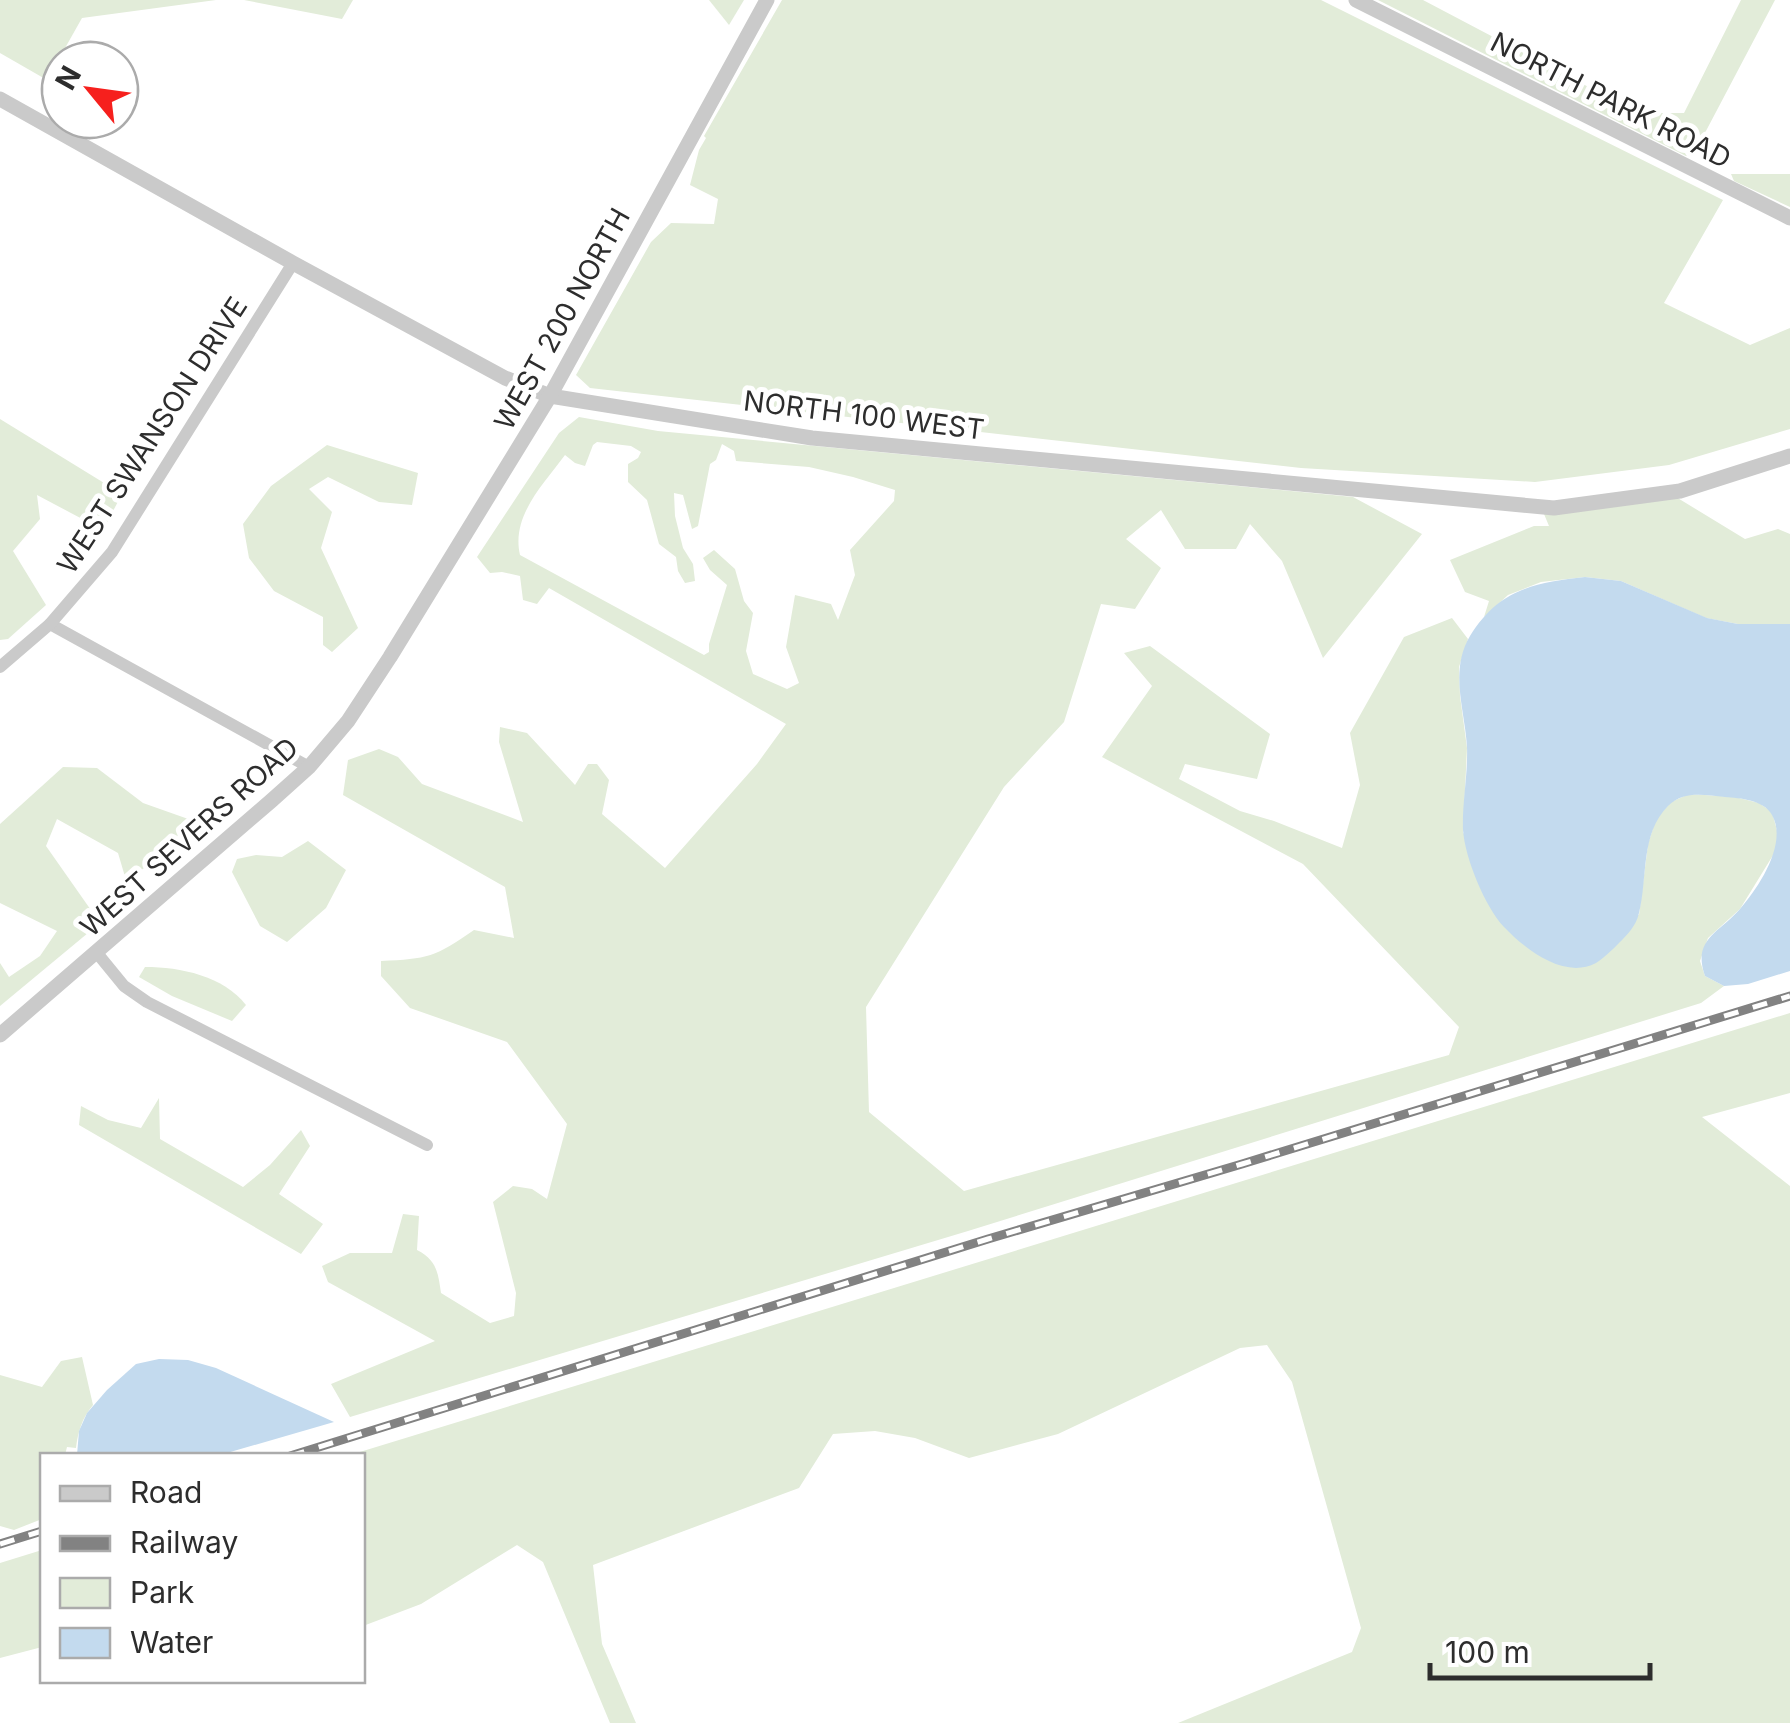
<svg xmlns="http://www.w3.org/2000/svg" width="1790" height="1723" viewBox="0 0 1790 1723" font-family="Inter,sans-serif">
<rect width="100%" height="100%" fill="#fff"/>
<g fill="#e2ecd9" fill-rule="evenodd">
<path d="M 0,0 L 216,0 L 82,18 L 47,80 L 0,53 Z"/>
<path d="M 244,0 L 353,0 L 342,19 Z"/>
<path d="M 709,0 L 744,0 L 729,25 Z"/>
<path d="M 782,0 L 1321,0 L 1723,200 L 1664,303 L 1750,345 L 1790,328 L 1790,429 L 1669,465 L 1535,482 L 1301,468 L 590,388 L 576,375 L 651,242 L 671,223 L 714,224 L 718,199 L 690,185 L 699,150 L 706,138 L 704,136 Z"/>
<path d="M 1378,0 L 1423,0 L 1638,113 L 1684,113 L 1741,0 L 1775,0 L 1697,148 L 1686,156 Z"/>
<path d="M 1731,174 L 1790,174 L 1790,207 L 1734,181 Z"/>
<path d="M 579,417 L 658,431 L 1353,497 L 1422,534 L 1323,658 L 1282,561 L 1250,524 L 1236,549 L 1185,549 L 1161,510 L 1126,539 L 1161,568 L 1135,609 L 1101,604 L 1064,722 L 1004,787 L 866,1007 L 869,1112 L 964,1191 L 1449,1055 L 1459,1027 L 1303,864 L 1102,757 L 1152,686 L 1124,653 L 1150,646 L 1270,734 L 1257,779 L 1185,764 L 1179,779 L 1240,811 L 1274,821 L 1342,848 L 1360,785 L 1350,733 L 1404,637 L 1452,618 L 1468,639 L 1459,667 L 1460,696 L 1467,748 L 1463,833 L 1639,915 L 1648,844 L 1656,819 L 1671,802 L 1689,794 L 1735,797 L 1759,803 L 1772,812 L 1778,834 L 1775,852 L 1740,909 L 1708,938 L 1700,961 L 1705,976 L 1724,986 L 1701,1003 L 968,1231 L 350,1417 L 331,1384 L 435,1341 L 328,1282 L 322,1266 L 350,1253 L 392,1253 L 403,1214 L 419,1216 L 417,1250 C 437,1260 438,1273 441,1293 L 490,1323 L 514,1316 L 516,1293 L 493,1202 L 513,1186 L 532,1189 L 547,1199 L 567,1124 L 507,1042 L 410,1008 L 381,976 L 381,961 C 428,959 435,957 474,930 L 514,938 L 505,887 L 343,795 L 348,760 L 379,749 L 398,757 L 422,784 L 523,822 L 499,742 L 500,727 L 527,733 L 575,785 L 588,764 L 597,764 L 609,780 L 602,814 L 665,868 L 757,764 L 786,724 L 549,588 L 537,604 L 523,600 L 520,576 L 502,572 L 490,573 L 477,557 L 559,433 ZM 597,442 L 631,446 L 641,452 L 638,458 L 628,464 L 628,482 L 647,500 L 659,544 L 676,557 L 678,571 L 685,583 L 695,581 L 693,564 L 683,548 L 675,516 L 674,493 L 683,495 L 692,529 L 698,526 L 710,464 L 716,460 L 722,444 L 734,451 L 736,461 L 809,467 L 853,477 L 895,490 L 894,501 L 850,550 L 855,575 L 838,620 L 831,604 L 795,595 L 786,647 L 799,683 L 787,689 L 753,674 L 746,651 L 753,613 L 744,601 L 735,569 L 714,550 L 703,558 L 710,570 L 727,585 L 709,644 L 709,652 L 704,655 L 520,555 C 511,516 543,485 565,455 L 575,463 L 585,466 L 593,445 Z"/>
<path d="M 0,419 L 122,494 L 103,530 L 37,495 L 40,519 L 13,551 L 46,605 L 8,639 L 0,640 Z"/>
<path d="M 327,445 L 418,473 L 412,505 L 379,502 L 328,477 L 309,489 L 332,512 L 321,548 L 358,628 L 332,652 L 323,645 L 323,617 L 274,591 L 249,558 L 243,524 L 271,486 Z"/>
<path d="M 1676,497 L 1745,539 L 1778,529 L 1790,534 L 1790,624 L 1738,624 L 1706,618 L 1621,581 L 1585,577 L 1541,582 L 1508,595 L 1484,617 L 1489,601 L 1465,592 L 1450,560 L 1534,526 L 1549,526 L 1544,514 Z"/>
<path d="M 63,767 L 97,768 L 143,803 L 208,826 L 126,880 L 118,853 L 57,819 L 46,846 L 100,923 L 0,1006 L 0,963 L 9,977 L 40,956 L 57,931 L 0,903 L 0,824 Z"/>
<path d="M 308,841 L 346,870 L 326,908 L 287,942 L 260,926 L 232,872 L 237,859 L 256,855 L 282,857 Z"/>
<path d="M 145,967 C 181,967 223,976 246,1005 L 232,1021 L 172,996 L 139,977 Z"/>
<path d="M 1790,1013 L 1790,1093 L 1702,1117 L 1790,1186 L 1790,1723 L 1178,1723 L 1352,1652 L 1361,1628 L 1292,1382 L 1267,1345 L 1240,1348 L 1058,1434 L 969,1458 L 915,1438 L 875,1431 L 833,1434 L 799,1488 L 593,1565 L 602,1644 L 636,1723 L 610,1723 L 543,1562 L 517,1545 L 421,1604 L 363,1626 L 362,1456 L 350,1455 Z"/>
<path d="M 159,1098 L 160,1139 L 243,1187 L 270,1165 L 301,1130 L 310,1146 L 279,1194 L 323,1224 L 301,1254 L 79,1125 L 81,1106 L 108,1120 L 141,1128 Z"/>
<path d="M 82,1357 L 93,1405 C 82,1418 78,1432 76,1448 L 67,1447 L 65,1455 L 42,1456 L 42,1519 L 14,1530 L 0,1526 L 0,1375 L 42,1387 L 61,1361 Z"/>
<path d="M 42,1550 L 42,1647 L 0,1658 L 0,1563 Z"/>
</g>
<g fill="#c3daee">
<path d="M 1585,577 L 1621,581 L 1707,618 L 1738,624 L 1790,624 L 1790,971 L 1748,984 L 1724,986 L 1705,976 C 1692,939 1719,933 1740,909 C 1759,887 1788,843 1772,815 C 1764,800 1740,798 1725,797 C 1704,795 1684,790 1668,806 C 1640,834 1648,877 1639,913 C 1636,926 1628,934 1619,943 C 1612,950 1604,958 1596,963 C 1564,980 1525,949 1504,927 C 1485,907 1465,858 1463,830 C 1462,803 1468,775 1467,747 C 1465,710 1449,671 1470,636 C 1499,589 1534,583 1585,577 Z"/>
<path d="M 159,1359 L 188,1360 L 216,1368 L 334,1422 L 220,1455 L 77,1455 L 79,1431 L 87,1413 L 107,1390 L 136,1364 Z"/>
</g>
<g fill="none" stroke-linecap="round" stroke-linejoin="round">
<g stroke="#cacaca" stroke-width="12">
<path d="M 50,624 L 309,767"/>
<path d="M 0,667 L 50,624 L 112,552 L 293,263"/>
<path d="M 97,953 L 124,986 L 147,1002 L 427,1145"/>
</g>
<g stroke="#cacaca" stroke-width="15">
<path d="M 1356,0 L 1790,218"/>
<path d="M 0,99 L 293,263 L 505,378 L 550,396 L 812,438 L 1554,508 L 1680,491 L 1790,456"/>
<path d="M 0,1035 L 271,801 L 309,767 L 348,721 L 390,657 L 550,396 L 767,0"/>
</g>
<g stroke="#828282" stroke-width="9">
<g id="rail">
<path d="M 290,1456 L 988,1239 L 1242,1164 L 1790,996"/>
<path d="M 0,1544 L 42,1531"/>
</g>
</g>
<use href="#rail" stroke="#fff" stroke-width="5" stroke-dasharray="15" stroke-linecap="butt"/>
</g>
<g text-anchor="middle" stroke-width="10" stroke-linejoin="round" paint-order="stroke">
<g font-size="28" fill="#2d2d2d" stroke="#fff">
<text transform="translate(1611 100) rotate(27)" y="10">NORTH PARK ROAD</text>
<text transform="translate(562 319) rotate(-61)" y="10">WEST 200 NORTH</text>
<text transform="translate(864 415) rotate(7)" y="10">NORTH 100 WEST</text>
<text transform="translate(152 435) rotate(-57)" y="10">WEST SWANSON DRIVE</text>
<text transform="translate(189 837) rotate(-42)" y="10">WEST SEVERS ROAD</text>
</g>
</g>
<rect x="40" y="1453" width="325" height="230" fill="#ffffff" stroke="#ababab" stroke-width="2.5"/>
<rect x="60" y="1486" width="50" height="15" fill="#cacaca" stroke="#ababab" stroke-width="2.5"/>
<text x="130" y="1503" font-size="30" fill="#2d2d2d">Road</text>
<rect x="60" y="1536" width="50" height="15" fill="#828282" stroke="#ababab" stroke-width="2.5"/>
<text x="130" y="1553" font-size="30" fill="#2d2d2d">Railway</text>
<rect x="60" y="1578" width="50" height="30" fill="#e2ecd9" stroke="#ababab" stroke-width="2.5"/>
<text x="130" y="1603" font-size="30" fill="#2d2d2d">Park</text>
<rect x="60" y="1628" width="50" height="30" fill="#c3daee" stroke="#ababab" stroke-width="2.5"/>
<text x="130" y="1653" font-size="30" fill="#2d2d2d">Water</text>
<g transform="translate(90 90) rotate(299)"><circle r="48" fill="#ffffff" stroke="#ababab" stroke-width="2.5"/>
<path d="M0-8L18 38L0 25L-18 38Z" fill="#f6201d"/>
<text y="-15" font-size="28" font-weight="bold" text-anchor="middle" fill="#2d2d2d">N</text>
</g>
<path d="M1430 1663v15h220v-15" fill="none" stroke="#2d2d2d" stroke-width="5"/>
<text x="1445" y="1663" font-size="30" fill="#2d2d2d" stroke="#ffffff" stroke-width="8" paint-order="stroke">100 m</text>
</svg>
